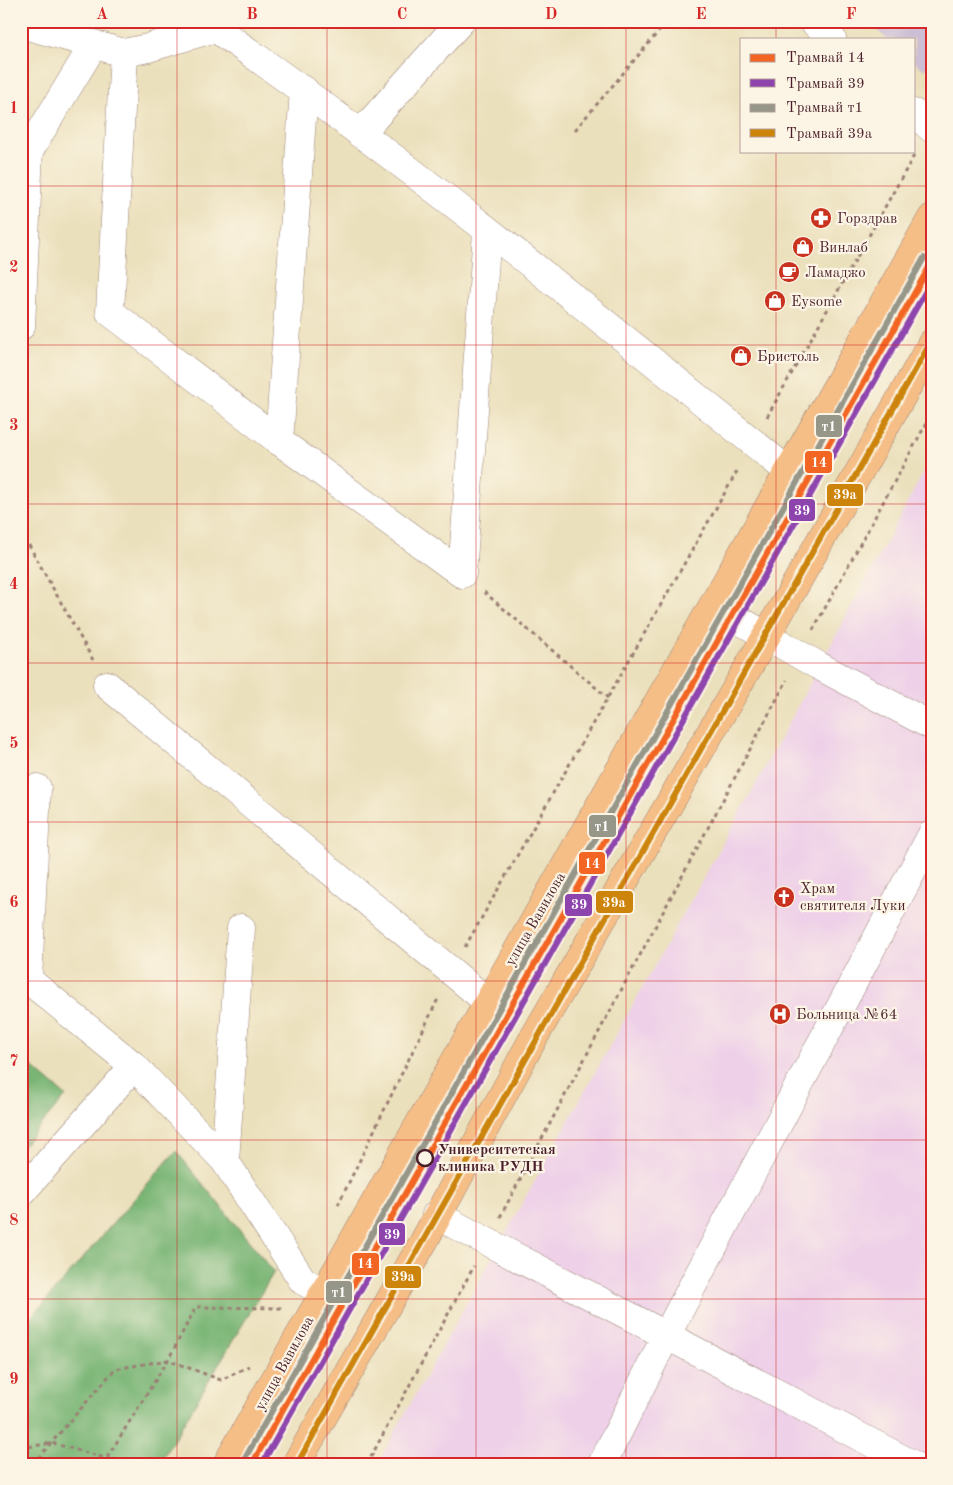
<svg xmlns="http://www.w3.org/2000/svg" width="953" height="1485" viewBox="0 0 953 1485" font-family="'Old Standard TT',serif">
<rect width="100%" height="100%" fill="#fcf5e5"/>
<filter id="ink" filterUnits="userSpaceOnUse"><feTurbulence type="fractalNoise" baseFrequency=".02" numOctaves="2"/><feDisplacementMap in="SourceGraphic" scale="10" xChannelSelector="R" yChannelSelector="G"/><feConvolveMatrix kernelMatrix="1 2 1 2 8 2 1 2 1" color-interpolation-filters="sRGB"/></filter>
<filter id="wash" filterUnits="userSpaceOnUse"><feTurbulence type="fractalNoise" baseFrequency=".0096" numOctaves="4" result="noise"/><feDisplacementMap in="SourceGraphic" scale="20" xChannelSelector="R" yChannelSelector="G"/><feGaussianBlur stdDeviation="1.12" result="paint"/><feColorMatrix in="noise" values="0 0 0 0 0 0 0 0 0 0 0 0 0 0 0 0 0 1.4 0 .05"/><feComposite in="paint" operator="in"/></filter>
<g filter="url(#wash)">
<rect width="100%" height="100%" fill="#ebe0bc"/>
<path fill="#eed0e8" d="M 932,457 L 932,1464 L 377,1464 L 751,793 Z"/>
<path fill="#ccbed4" d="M 866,21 L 932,21 L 932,62 L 925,70 L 914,62 L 914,39 L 887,39 Z"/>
<g fill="#79b574" stroke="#626a50">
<path d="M 21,1057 L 66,1096 L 21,1148 Z"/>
<path d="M 176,1151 L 274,1272 L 159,1464 L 21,1464 L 21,1329 Z"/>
</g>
</g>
<g filter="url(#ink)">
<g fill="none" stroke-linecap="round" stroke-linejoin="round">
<g stroke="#9a8074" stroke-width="29">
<g id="minor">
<path d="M 214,21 L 215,28 C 413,166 601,319 788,471"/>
<path d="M 813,21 L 832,39"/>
<path d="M 21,24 L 124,53 L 148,48 L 215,28"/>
<path d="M 124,53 L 110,312 L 279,441 L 462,574 L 487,232"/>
<path d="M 914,113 L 932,129"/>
<path d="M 360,134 L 461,21"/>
<path d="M 21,326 L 29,151 L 94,44"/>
<path d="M 279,441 L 304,90"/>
<path d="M 713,605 L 819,666 L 932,726"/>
<path d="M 107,685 L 488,1002"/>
<path d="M 21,974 L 134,1066 L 225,1161 L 303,1281 L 324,1292"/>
<path d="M 28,980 L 37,788"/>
<path d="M 225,1161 L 241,928"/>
<path d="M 21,1193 L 134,1066"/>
<path d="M 436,1215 L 912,1464"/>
<path d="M 602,1464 L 666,1336 L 932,834"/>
</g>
</g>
<g stroke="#9a8074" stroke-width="29">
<g id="major">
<path d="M 227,1464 L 932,218"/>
<path d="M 296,1464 L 424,1241 L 533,1039 L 767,635 L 932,343"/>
</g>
</g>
<g stroke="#9a8074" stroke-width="3" stroke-dasharray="4 4" stroke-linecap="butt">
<path d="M 575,130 L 665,24"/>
<path d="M 767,417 L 916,152"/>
<path d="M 21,531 L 93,660"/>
<path d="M 484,592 L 608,698"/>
<path d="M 813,630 L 932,413"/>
<path d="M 465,947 L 739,468"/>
<path d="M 338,1205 L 438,999"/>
<path d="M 500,1217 L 787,680"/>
<path d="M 21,1448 L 52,1443 L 126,1464"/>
<path d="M 33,1464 L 115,1369 L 168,1360 L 221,1380 L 249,1366"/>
<path d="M 103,1464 L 168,1360 L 196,1307 L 282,1308"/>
<path d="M 367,1464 L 474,1266"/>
</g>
<use href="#minor" stroke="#fff" stroke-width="28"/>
<use href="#major" stroke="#f6be87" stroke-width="28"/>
<g stroke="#fcf5e5" stroke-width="10">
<path id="tram-1" d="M 252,1464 L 932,262"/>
</g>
<g stroke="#fcf5e5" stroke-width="10">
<path id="tram-2" d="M 262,1464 L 932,280"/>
</g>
<g stroke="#fcf5e5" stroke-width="10">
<path id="tram-3" d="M 244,1460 L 924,258"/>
</g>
<g stroke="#fcf5e5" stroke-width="10">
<path id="tram-4" d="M 297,1464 L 932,340"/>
</g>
<use href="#tram-1" stroke="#f26522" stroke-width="6"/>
<use href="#tram-2" stroke="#8e44ad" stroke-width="6"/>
<use href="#tram-3" stroke="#969689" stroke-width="6"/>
<use href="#tram-4" stroke="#cc840b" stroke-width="6"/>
</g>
</g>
<path fill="none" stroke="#d62828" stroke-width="1" stroke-opacity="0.55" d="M 177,21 L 177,1464M 327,21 L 327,1464M 476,21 L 476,1464M 626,21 L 626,1464M 776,21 L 776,39M 776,151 L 776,1464M 21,186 L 932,186M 21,345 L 932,345M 21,504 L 932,504M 21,663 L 932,663M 21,822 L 932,822M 21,981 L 932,981M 21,1140 L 932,1140M 21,1299 L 932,1299"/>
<defs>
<g id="pharmacy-disc" transform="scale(1.125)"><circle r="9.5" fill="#c8321e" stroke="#fcf5e5"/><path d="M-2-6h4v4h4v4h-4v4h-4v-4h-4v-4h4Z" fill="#fff"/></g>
<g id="shop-disc" transform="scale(1.125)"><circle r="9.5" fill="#c8321e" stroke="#fcf5e5"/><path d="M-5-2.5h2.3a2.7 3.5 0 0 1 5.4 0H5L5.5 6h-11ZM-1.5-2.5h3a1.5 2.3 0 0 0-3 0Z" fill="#fff"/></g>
<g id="cafe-disc" transform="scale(1.125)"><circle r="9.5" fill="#c8321e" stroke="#fcf5e5"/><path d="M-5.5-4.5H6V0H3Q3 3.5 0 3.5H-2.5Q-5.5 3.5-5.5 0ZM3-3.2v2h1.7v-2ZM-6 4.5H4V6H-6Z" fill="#fff"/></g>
<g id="church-disc" transform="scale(1.125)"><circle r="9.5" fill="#c8321e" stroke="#fcf5e5"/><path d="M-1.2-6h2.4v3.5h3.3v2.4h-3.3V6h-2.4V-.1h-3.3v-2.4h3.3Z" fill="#fff"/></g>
<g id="hospital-disc" transform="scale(1.125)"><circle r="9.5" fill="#c8321e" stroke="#fcf5e5"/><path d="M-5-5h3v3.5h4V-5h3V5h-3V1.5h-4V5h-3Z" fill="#fff"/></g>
</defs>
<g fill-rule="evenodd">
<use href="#pharmacy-disc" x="821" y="218"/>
<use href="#shop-disc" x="803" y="247"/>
<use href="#cafe-disc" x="789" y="272"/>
<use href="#shop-disc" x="775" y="301"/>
<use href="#shop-disc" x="741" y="356"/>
<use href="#church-disc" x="784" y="897"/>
<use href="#hospital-disc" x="780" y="1014"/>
</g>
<circle fill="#fcf5e5" stroke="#4a1f2b" stroke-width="2.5" cx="425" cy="1158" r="8"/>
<g text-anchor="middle" stroke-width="4.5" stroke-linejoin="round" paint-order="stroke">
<g font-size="15" fill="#4a1f2b" stroke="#fcf5e5" text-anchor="start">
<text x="837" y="223">Горздрав</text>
<text x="819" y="252">Винлаб</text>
<text x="805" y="277">Ламаджо</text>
<text x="791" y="306">Eysome</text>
<text x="757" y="361">Бристоль</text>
<text x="800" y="893">Храм<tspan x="800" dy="17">святителя Луки</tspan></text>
<text x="796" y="1019">Больница №64</text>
</g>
<g font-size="15" fill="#4a1f2b" stroke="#fcf5e5">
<text transform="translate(535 919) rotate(-60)" y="5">улица Вавилова</text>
<text transform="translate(284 1363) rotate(-61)" y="5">улица Вавилова</text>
</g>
<g font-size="15" font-weight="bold" fill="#4a1f2b" stroke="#fcf5e5" text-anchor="start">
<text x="438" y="1154">Университетская<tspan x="438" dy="17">клиника РУДН</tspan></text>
</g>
</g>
<g stroke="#fcf5e5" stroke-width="2">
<rect x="815" y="414" width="28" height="24" rx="5" fill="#969689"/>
<rect x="804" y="450" width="29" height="24" rx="5" fill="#f26522"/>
<rect x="826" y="483" width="38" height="24" rx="5" fill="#cc840b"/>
<rect x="788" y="498" width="28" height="24" rx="5" fill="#8e44ad"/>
<rect x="588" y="814" width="29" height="24" rx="5" fill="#969689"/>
<rect x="578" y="851" width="28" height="24" rx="5" fill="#f26522"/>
<rect x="595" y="890" width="39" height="24" rx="5" fill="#cc840b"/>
<rect x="564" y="893" width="29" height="24" rx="5" fill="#8e44ad"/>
<rect x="378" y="1222" width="28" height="24" rx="5" fill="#8e44ad"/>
<rect x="351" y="1252" width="29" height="24" rx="5" fill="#f26522"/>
<rect x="384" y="1265" width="38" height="24" rx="5" fill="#cc840b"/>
<rect x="325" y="1280" width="28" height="24" rx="5" fill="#969689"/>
</g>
<g font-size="14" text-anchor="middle" font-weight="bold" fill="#fff">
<text x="829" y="431">т1</text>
<text x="819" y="467">14</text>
<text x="845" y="499">39а</text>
<text x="802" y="515">39</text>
<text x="602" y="831">т1</text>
<text x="592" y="868">14</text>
<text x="614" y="907">39а</text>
<text x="579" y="909">39</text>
<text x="392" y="1239">39</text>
<text x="365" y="1268">14</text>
<text x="403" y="1281">39а</text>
<text x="339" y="1297">т1</text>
</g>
<rect width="953" height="1485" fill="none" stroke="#fcf5e5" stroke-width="55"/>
<rect x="740" y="38" width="175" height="115" fill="#fcf5e5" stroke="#b59f9b"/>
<rect x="750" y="54" width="25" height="8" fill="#f26522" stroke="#b59f9b"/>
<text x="786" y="62" font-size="15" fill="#4a1f2b">Трамвай 14</text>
<rect x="750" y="79" width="25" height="8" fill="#8e44ad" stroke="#b59f9b"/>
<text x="786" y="88" font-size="15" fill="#4a1f2b">Трамвай 39</text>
<rect x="750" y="104" width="25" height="8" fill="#969689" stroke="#b59f9b"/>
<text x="786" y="112" font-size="15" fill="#4a1f2b">Трамвай т1</text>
<rect x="750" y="129" width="25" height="8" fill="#cc840b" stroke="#b59f9b"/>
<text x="786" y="138" font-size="15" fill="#4a1f2b">Трамвай 39а</text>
<rect x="28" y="28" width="898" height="1430" fill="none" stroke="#d62828" stroke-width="2"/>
<g font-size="16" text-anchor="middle" font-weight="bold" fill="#d62828">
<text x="102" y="19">A</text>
<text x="252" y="19">B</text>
<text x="402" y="19">C</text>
<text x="551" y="19">D</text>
<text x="701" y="19">E</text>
<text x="851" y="19">F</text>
<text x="14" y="113">1</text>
<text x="14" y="272">2</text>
<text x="14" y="430">3</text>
<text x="14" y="589">4</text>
<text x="14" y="748">5</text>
<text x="14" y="907">6</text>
<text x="14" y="1066">7</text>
<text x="14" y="1225">8</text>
<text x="14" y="1384">9</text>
</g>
</svg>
